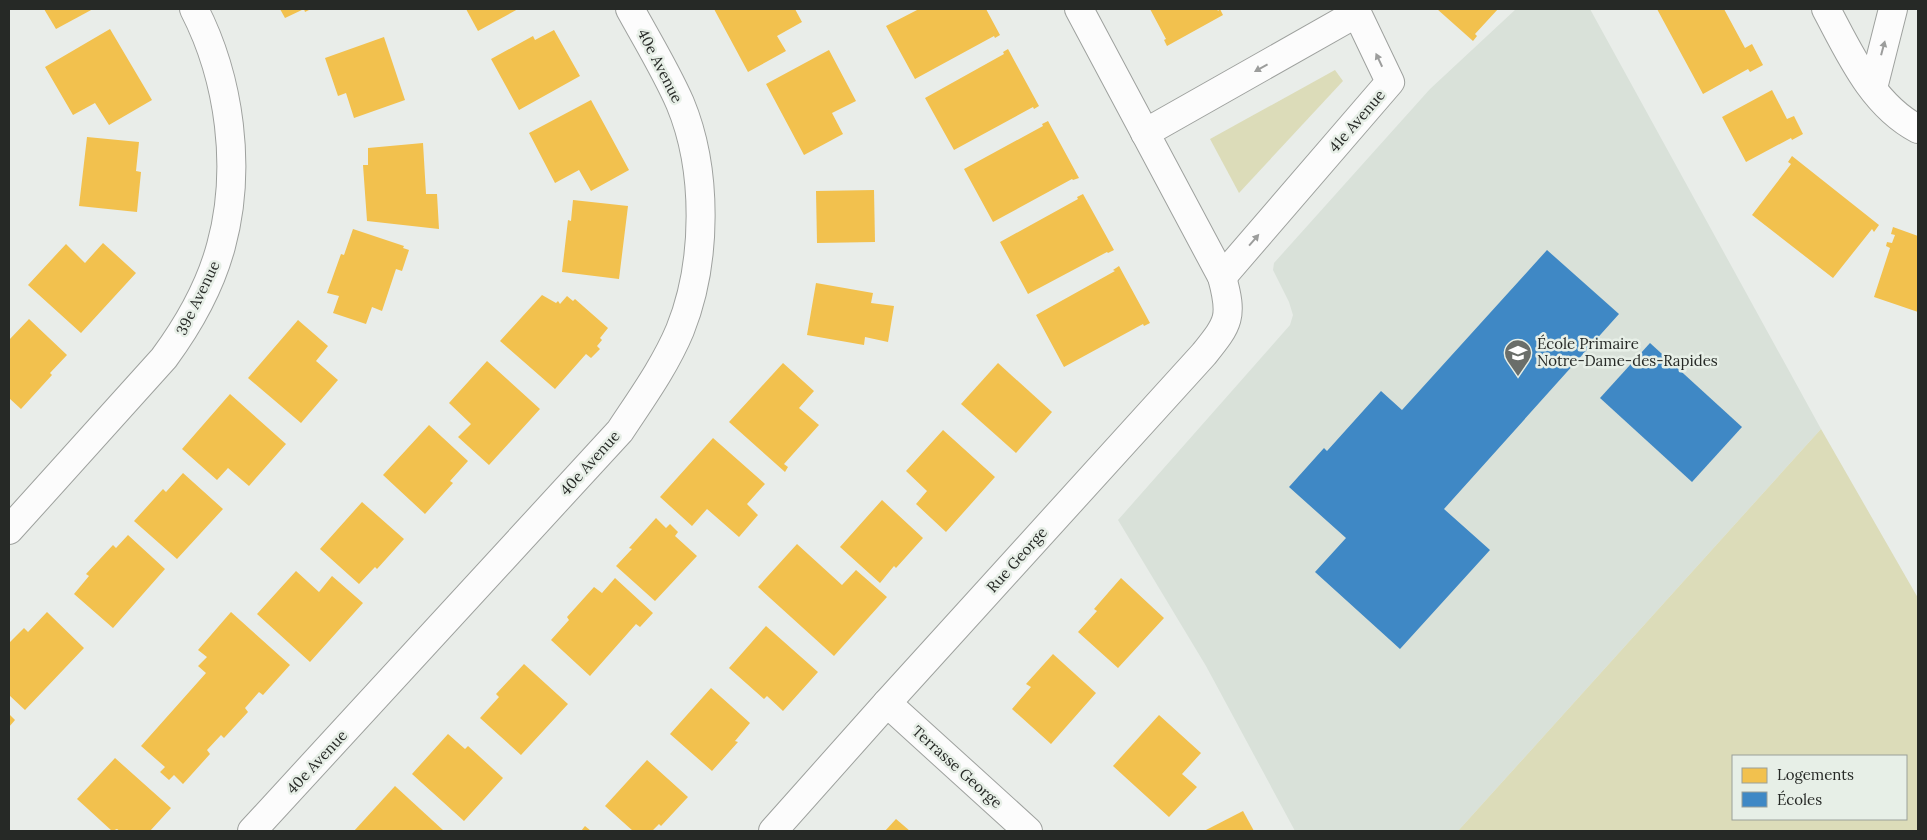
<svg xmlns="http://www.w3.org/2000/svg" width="1927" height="840" viewBox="0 0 1927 840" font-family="Lora,serif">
<rect width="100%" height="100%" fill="#e9ede9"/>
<path fill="#d9e1d9" d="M 1516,9 L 1590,9 L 1821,429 L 1458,831 L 1295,831 L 1206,666 L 1118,520 L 1290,325 L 1293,315 L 1289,302 L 1273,270 L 1274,263 L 1430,89 Z"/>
<g fill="#dcdcb9" fill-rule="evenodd">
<path d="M 1335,70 L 1343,81 L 1239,193 L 1210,139 Z"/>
<path d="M 1821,429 L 1918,598 L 1918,831 L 1458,831 ZM 1733,756 L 1906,756 L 1906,819 L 1733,819 Z"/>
</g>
<g fill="#f2c14e">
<path d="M 44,9 L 93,9 L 56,29 Z"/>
<path d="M 280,9 L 311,9 L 305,12 L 304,9 L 285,18 Z"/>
<path d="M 466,9 L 518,9 L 478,31 Z"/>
<path d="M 714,9 L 795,9 L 802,22 L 777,36 L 786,51 L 748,72 Z"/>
<path d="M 919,9 L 986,9 L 1000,35 L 995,38 L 994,36 L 915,79 L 886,26 Z"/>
<path d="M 1150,9 L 1217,9 L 1218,11 L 1220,9 L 1223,15 L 1167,46 L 1164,40 L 1166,39 Z"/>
<path d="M 1437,9 L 1498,9 L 1475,34 L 1477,36 L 1473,41 Z"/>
<path d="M 1657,9 L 1724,9 L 1745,48 L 1752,44 L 1763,65 L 1750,72 L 1748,69 L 1703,94 Z"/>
<path d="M 110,29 L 152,100 L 109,125 L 95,103 L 73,115 L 45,67 Z"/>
<path d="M 554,30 L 580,76 L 519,110 L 491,59 L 533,36 L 535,40 Z"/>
<path d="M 384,37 L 405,100 L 354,118 L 346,93 L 338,96 L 325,58 Z"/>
<path d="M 1008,49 L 1039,106 L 1034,109 L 1033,107 L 954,150 L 925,98 L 1004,54 L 1003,52 Z"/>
<path d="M 829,50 L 856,101 L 832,113 L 843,134 L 804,155 L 766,84 Z"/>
<path d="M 1772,90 L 1787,119 L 1794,116 L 1803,134 L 1792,140 L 1791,138 L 1746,162 L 1722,117 Z"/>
<path d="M 591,100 L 629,170 L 591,191 L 579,170 L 555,183 L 529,133 Z"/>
<path d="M 1048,121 L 1079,178 L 1073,180 L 1072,179 L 993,222 L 964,169 L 1043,126 L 1042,124 Z"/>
<path d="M 87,137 L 139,142 L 136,171 L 141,172 L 137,212 L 79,206 Z"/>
<path d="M 423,143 L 426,194 L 437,194 L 439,229 L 367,221 L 363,165 L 368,165 L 368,148 Z"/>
<path d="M 1792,156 L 1879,225 L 1874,232 L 1872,229 L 1833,278 L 1752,215 L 1791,164 L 1788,162 Z"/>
<path d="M 874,190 L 875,242 L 817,243 L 816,191 Z"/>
<path d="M 1083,194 L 1114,250 L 1108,253 L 1107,252 L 1028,294 L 1000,242 L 1078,199 L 1077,197 Z"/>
<path d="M 573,200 L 628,206 L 619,279 L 562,272 L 568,220 L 571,221 Z"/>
<path d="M 1893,227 L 1918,236 L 1918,312 L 1874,297 L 1890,248 L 1886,246 L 1887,242 L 1892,243 L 1895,235 L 1891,234 Z"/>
<path d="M 353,229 L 404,246 L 403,248 L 409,250 L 402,271 L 396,269 L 382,311 L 372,307 L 366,324 L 333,313 L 339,296 L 327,293 L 341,254 L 344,255 Z"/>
<path d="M 103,243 L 136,273 L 81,333 L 28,285 L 66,244 L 85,263 Z"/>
<path d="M 1119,266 L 1150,323 L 1144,326 L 1143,324 L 1064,367 L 1036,315 L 1115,271 L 1113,270 Z"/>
<path d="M 816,283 L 873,293 L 871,303 L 894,306 L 888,342 L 865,337 L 864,345 L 807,335 Z"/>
<path d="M 542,295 L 556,303 L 558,301 L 560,304 L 567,296 L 573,301 L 575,299 L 608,328 L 600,338 L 602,340 L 597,346 L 600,349 L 591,358 L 586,354 L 555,389 L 500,341 Z"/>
<path d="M 29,319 L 67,355 L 50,373 L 52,375 L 21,409 L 9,398 L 9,340 Z"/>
<path d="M 298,320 L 328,346 L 316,361 L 338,380 L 301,423 L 248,378 Z"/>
<path d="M 487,361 L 540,409 L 489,465 L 458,437 L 471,424 L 449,403 Z"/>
<path d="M 783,363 L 814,391 L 799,408 L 819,425 L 784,464 L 788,467 L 785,472 L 729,422 Z"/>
<path d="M 998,363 L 1052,412 L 1016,453 L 961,404 Z"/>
<path d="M 230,394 L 286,444 L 249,486 L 228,468 L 217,480 L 182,449 Z"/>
<path d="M 429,425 L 468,461 L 450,481 L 453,483 L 425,514 L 383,475 Z"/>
<path d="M 943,430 L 995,477 L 946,532 L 916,504 L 927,491 L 906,471 Z"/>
<path d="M 713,438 L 765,484 L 747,504 L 758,515 L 739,537 L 707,509 L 692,526 L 660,497 Z"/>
<path d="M 183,473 L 223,509 L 177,559 L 134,521 L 163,489 L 166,492 Z"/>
<path d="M 882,500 L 923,538 L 896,568 L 894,566 L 880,583 L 840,547 Z"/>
<path d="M 362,502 L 404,539 L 377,569 L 375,567 L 359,584 L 320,549 Z"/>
<path d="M 656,518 L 666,528 L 670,524 L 678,532 L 675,536 L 697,556 L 655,601 L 616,566 L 632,549 L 629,548 Z"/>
<path d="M 128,535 L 165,569 L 113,628 L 74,594 L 89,576 L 86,574 L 113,545 L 116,548 Z"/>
<path d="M 797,544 L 842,585 L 856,570 L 887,597 L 834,656 L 758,587 Z"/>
<path d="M 296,571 L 319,592 L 332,576 L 363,603 L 310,662 L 257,614 Z"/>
<path d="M 615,578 L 653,613 L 640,627 L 636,624 L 590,676 L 551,640 L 569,620 L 567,617 L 594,587 L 602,593 Z"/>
<path d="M 1121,578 L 1164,618 L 1118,668 L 1078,632 L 1097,611 L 1094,609 Z"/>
<path d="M 47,612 L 84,648 L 25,710 L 9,695 L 9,643 L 24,628 L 28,632 Z"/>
<path d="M 231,612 L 290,665 L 263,695 L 259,692 L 245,708 L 248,712 L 224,738 L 221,735 L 207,750 L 210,754 L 183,784 L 174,775 L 169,780 L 160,772 L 165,767 L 141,746 L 206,673 L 198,666 L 207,657 L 198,650 Z"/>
<path d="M 766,626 L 818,672 L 783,711 L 767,696 L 764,699 L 729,668 Z"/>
<path d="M 1053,654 L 1096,693 L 1051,744 L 1012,709 L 1031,687 L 1026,684 Z"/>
<path d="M 524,664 L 568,704 L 521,755 L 480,718 L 499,697 L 496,694 Z"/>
<path d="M 711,688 L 750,723 L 735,741 L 738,742 L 712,771 L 670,734 Z"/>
<path d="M 9,714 L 15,720 L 9,727 Z"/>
<path d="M 1159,715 L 1201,753 L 1182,774 L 1197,787 L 1169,817 L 1113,766 Z"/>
<path d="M 448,734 L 465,749 L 468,746 L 503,778 L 464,821 L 412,774 Z"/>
<path d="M 115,758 L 171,808 L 150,831 L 120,831 L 117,829 L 112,831 L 77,799 Z"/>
<path d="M 647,760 L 688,797 L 661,826 L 659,824 L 652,831 L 633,831 L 605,806 Z"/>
<path d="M 395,786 L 444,831 L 354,831 Z"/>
<path d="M 1243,811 L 1254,831 L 1204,831 Z"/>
<path d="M 896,819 L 910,831 L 885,831 Z"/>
<path d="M 585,826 L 591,831 L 581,831 Z"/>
</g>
<g fill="#3f88c5">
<path d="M 1547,250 L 1619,314 L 1444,509 L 1490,550 L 1400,649 L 1315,572 L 1346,538 L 1289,487 L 1324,448 L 1327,451 L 1381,391 L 1402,410 Z"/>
<path d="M 1650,343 L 1742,427 L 1692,482 L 1600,398 Z"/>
</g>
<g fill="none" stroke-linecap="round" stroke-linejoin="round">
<g stroke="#9ea19e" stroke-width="30">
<g id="minor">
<path d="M 1826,9 C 1849,52 1872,105 1918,129"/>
<path d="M 1873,88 L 1893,9"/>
<path d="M 1145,133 L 1357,13 L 1390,82 L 1222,277"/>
<path d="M 9,530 L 164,358 C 189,324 210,287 221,246 C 242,169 230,79 194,9"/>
<path d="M 887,703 L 1028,831"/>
<path d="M 252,831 L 620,431 C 641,399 665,366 680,330 C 707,263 708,170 680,103 C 666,71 647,40 630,9"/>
<path d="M 773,831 L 887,703 L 1204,354 C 1229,323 1233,317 1222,277 L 1079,9"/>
</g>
</g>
<use href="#minor" stroke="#fcfcfc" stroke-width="28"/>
</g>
<defs><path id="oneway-solid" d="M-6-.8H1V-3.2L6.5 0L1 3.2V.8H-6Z" transform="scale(1.25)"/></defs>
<g fill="#9c9d9c">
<use href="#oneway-solid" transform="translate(1883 48) rotate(-75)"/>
<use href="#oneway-solid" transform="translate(1379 60) rotate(-115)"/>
<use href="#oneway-solid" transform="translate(1261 68) rotate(151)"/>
<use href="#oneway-solid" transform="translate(1254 240) rotate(-49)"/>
</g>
<defs>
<g id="school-pin" transform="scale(1.4375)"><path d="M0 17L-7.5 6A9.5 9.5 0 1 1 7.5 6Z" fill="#6a6e6a" stroke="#e7efe7"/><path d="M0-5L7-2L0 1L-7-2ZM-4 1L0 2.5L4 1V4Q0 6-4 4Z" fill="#fff"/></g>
</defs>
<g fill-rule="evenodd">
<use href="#school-pin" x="1518" y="353"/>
</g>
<g text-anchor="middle" stroke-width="5" stroke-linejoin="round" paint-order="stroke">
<g font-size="15" fill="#262926" stroke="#e7efe7">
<text transform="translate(660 66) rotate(63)" y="5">40e Avenue</text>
<text transform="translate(1357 121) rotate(-49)" y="5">41e Avenue</text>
<text transform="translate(198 298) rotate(-64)" y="5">39e Avenue</text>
<text transform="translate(590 463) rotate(-48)" y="5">40e Avenue</text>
<text transform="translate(1017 560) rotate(-48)" y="5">Rue George</text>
<text transform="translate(317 762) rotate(-47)" y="5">40e Avenue</text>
<text transform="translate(957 767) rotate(42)" y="5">Terrasse George</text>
</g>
<g font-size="15" fill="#262926" stroke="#e7efe7" text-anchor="start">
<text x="1537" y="349">École Primaire<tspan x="1537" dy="17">Notre-Dame-des-Rapides</tspan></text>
</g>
</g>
<rect width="1927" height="840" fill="none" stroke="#262926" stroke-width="20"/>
<rect x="1732" y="755" width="175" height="65" fill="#e7efe7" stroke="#9aa09a"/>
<rect x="1742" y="768" width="25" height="15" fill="#f2c14e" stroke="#9aa09a"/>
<text x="1777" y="780" font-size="15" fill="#262926">Logements</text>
<rect x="1742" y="792" width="25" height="15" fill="#3f88c5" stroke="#9aa09a"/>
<text x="1777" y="805" font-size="15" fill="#262926">Écoles</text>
</svg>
